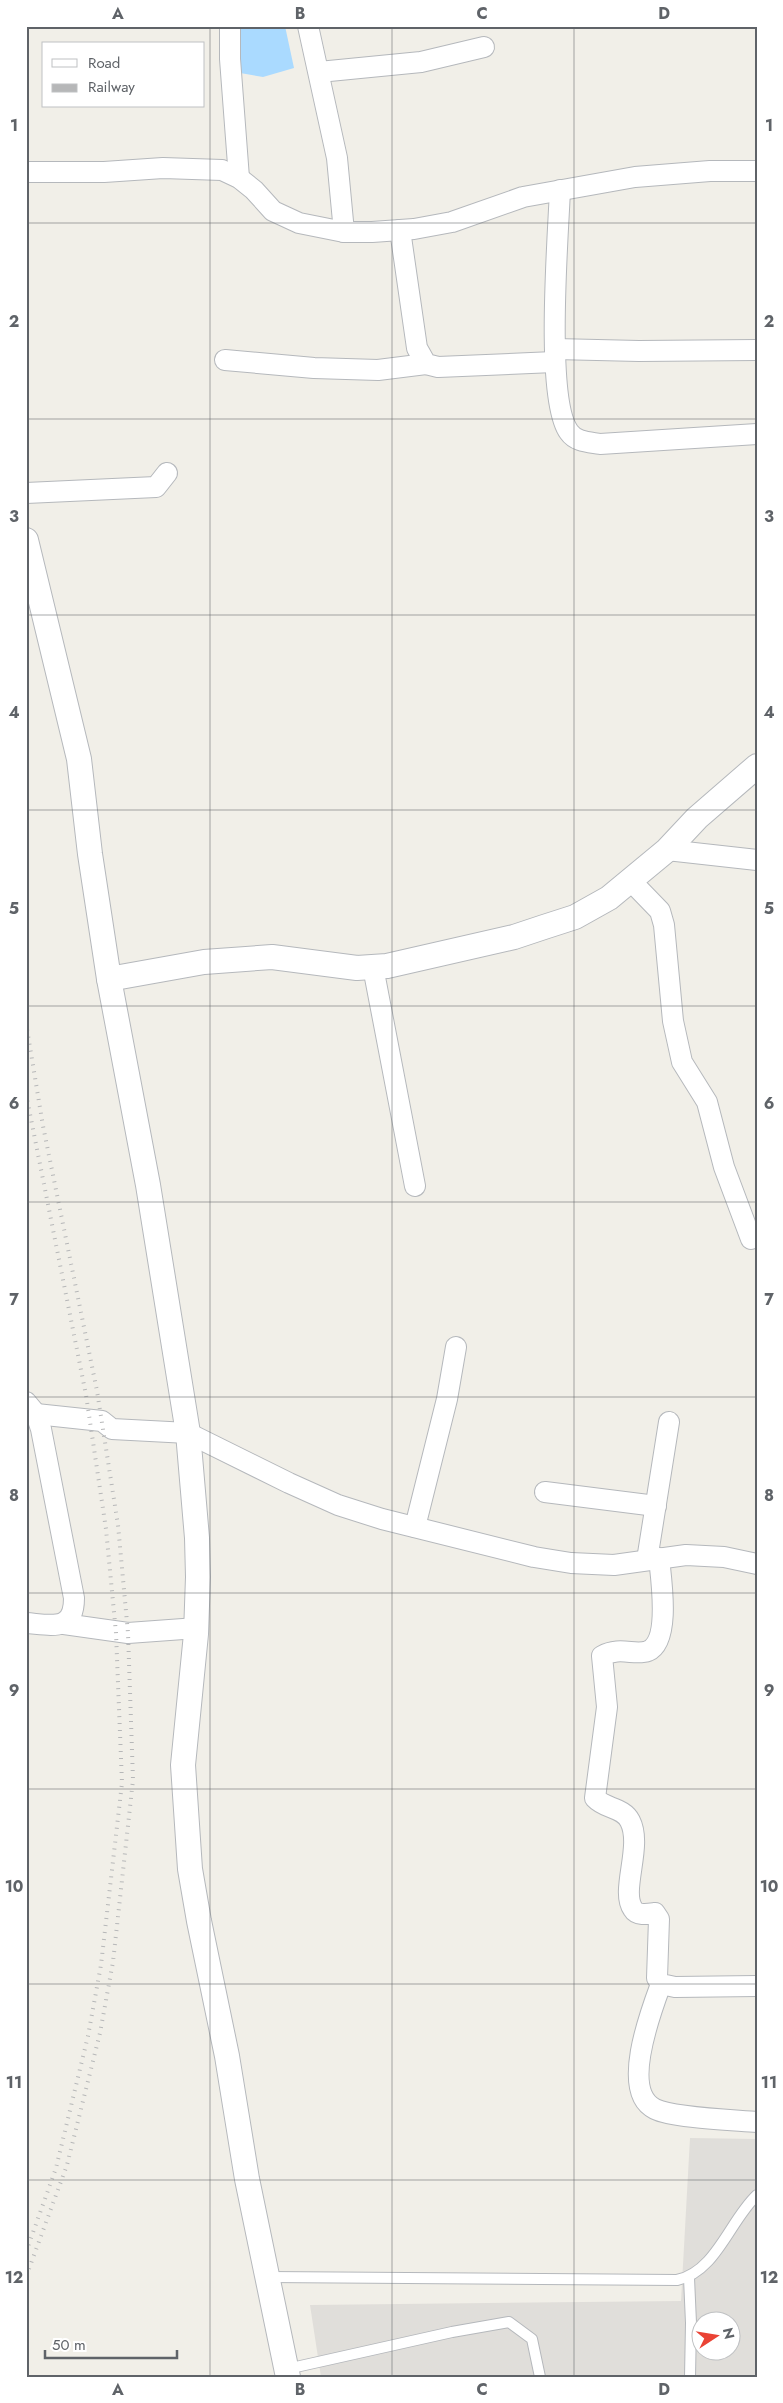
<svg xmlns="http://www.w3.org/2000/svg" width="783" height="2403" viewBox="0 0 783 2403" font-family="Jost,sans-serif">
<rect width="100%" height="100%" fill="#f1efe8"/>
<path fill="#e0deda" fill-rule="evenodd" d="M 690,2138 L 757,2139 L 757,2377 L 321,2377 L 310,2305 L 681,2301 ZM 700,2320 L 730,2320 L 730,2350 L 700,2350 Z"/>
<path fill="#aadaff" d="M 232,26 L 285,26 L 294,68 L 263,77 L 223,70 Z"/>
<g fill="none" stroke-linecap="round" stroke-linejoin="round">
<g stroke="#b5b8bc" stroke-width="12">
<g id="service">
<path d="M 268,2277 L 677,2280 C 716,2272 730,2220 757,2195"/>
<path d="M 689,2278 L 691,2323 L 690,2377"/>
<path d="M 287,2369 L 452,2332 L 509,2322 L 532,2339 L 540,2377"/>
</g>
</g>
<g stroke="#b5b8bc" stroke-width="22">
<g id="minor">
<path d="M 230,26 L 230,59 L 239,178"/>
<path d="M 308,26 L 337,158 L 344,232"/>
<path d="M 319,72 L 421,62 L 484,47"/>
<path d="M 26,172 L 104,172 L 163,168 L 222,170 L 239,178 L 254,190 L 273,211 L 299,223 L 344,232 L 372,232 L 414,229 L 452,222 L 523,197 L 635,177 L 710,171 L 757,171"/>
<path d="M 560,190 C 558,237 545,400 569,432 C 576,442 588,442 600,444 L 757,434"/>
<path d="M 400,230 L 417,348 L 426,364 L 438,367 L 554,362"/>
<path d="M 555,349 L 639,351 L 757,350"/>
<path d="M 225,360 L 314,368 L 378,370 L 426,364"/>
<path d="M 26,493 L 156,487 L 167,473"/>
<path d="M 667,850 L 757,860"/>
<path d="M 630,880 L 660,911 L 664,925 L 673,1021 L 682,1062 L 707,1102 L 724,1167 L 751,1239"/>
<path d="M 373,967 L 415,1186"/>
<path d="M 26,1402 L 36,1414 L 41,1429 L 74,1598 C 74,1632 52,1625 26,1623"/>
<path d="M 36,1414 L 102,1421 L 112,1429 L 188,1433 L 289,1483 L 338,1505 L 382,1519 L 534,1557 L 571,1563 L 614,1565 L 686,1555 L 724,1557 L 757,1564"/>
<path d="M 545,1492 L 656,1506"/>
<path d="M 415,1527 L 447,1399 L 456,1347"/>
<path d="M 659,1558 C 661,1579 671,1641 648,1651 C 635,1656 620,1646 602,1656 L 607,1707 L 595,1798 C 605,1809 623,1807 630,1821 C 643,1846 620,1891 633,1909 C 637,1916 648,1914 655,1913 L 659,1919 L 657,1978 L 661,1984 L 675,1987 L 757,1986"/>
<path d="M 647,1560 L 669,1422"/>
<path d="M 64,1624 L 128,1633 L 197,1628"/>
<path d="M 661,1984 C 651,2011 620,2092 655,2109 C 673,2118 734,2120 757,2122"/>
</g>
</g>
<g stroke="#b5b8bc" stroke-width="26">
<g id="tertiary">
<path d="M 26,540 L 79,759 L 90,854 L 109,979 L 148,1185 L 188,1433 L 197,1538 L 198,1577 L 196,1634 L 183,1765 L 190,1869 L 199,1921 L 227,2056 L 247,2179 L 288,2377"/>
<path d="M 109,979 L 204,962 L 272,957 L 357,968 L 387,966 L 514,937 L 544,927 L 575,917 L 609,898 L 667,850 L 697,818 L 757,766"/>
</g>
</g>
<use href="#service" stroke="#fff" stroke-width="10"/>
<use href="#minor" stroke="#fff" stroke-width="20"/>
<use href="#tertiary" stroke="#fff" stroke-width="24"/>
<g stroke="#b6b7b8" stroke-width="4" stroke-dasharray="1 6" stroke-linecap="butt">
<path d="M 26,1023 L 43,1126 L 97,1391 L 118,1525 L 128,1633 L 133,1780 L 113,1962 L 100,2033 L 67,2165 L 26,2277"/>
<path d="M 26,1094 L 86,1395 L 106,1529 L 116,1633 L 122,1783 L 101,1965 L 88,2036 L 56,2168 L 26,2252"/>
</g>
</g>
<path fill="none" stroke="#5f6368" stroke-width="1" stroke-opacity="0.55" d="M 210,26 L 210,2377M 392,26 L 392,2377M 574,26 L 574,2377M 26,223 L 757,223M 26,419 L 757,419M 26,615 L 757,615M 26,810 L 757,810M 26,1006 L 757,1006M 26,1202 L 757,1202M 26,1397 L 757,1397M 26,1593 L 757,1593M 26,1789 L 757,1789M 26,1984 L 757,1984M 26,2180 L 757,2180"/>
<rect width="783" height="2403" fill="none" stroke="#ffffff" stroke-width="55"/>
<rect x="42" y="42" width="162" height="65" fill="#ffffff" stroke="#bfc1c3"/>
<rect x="52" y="59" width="25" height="8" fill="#ffffff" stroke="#bfc1c3"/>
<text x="88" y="68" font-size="15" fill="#5f6368">Road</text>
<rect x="52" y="84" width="25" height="8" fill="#b6b7b8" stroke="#bfc1c3"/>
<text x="88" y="92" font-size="15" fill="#5f6368">Railway</text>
<g transform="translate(716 2336) rotate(78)"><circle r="24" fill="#ffffff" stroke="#bfc1c3"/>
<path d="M0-4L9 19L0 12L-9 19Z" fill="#ea4335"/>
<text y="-8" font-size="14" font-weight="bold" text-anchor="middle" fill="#5f6368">N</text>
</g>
<path d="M45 2350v8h132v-8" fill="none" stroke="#5f6368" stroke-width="2.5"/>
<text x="52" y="2350" font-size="15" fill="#5f6368" stroke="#ffffff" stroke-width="4" paint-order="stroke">50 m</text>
<rect x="28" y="28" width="728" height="2348" fill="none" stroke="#5f6368" stroke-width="2"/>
<g font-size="16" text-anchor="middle" font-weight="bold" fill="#5f6368">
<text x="118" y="19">A</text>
<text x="300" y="19">B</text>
<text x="482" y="19">C</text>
<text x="664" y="19">D</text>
<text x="14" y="131">1</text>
<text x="769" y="131">1</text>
<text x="14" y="327">2</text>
<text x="769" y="327">2</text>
<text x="14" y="522">3</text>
<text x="769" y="522">3</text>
<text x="14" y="718">4</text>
<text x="769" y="718">4</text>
<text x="14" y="914">5</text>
<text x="769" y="914">5</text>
<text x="14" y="1109">6</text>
<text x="769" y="1109">6</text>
<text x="14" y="1305">7</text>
<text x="769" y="1305">7</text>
<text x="14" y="1501">8</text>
<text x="769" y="1501">8</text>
<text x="14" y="1696">9</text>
<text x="769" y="1696">9</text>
<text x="14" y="1892">10</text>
<text x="769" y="1892">10</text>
<text x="14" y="2088">11</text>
<text x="769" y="2088">11</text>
<text x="14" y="2283">12</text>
<text x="769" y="2283">12</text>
<text x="118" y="2395">A</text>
<text x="300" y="2395">B</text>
<text x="482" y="2395">C</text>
<text x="664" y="2395">D</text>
</g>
</svg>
